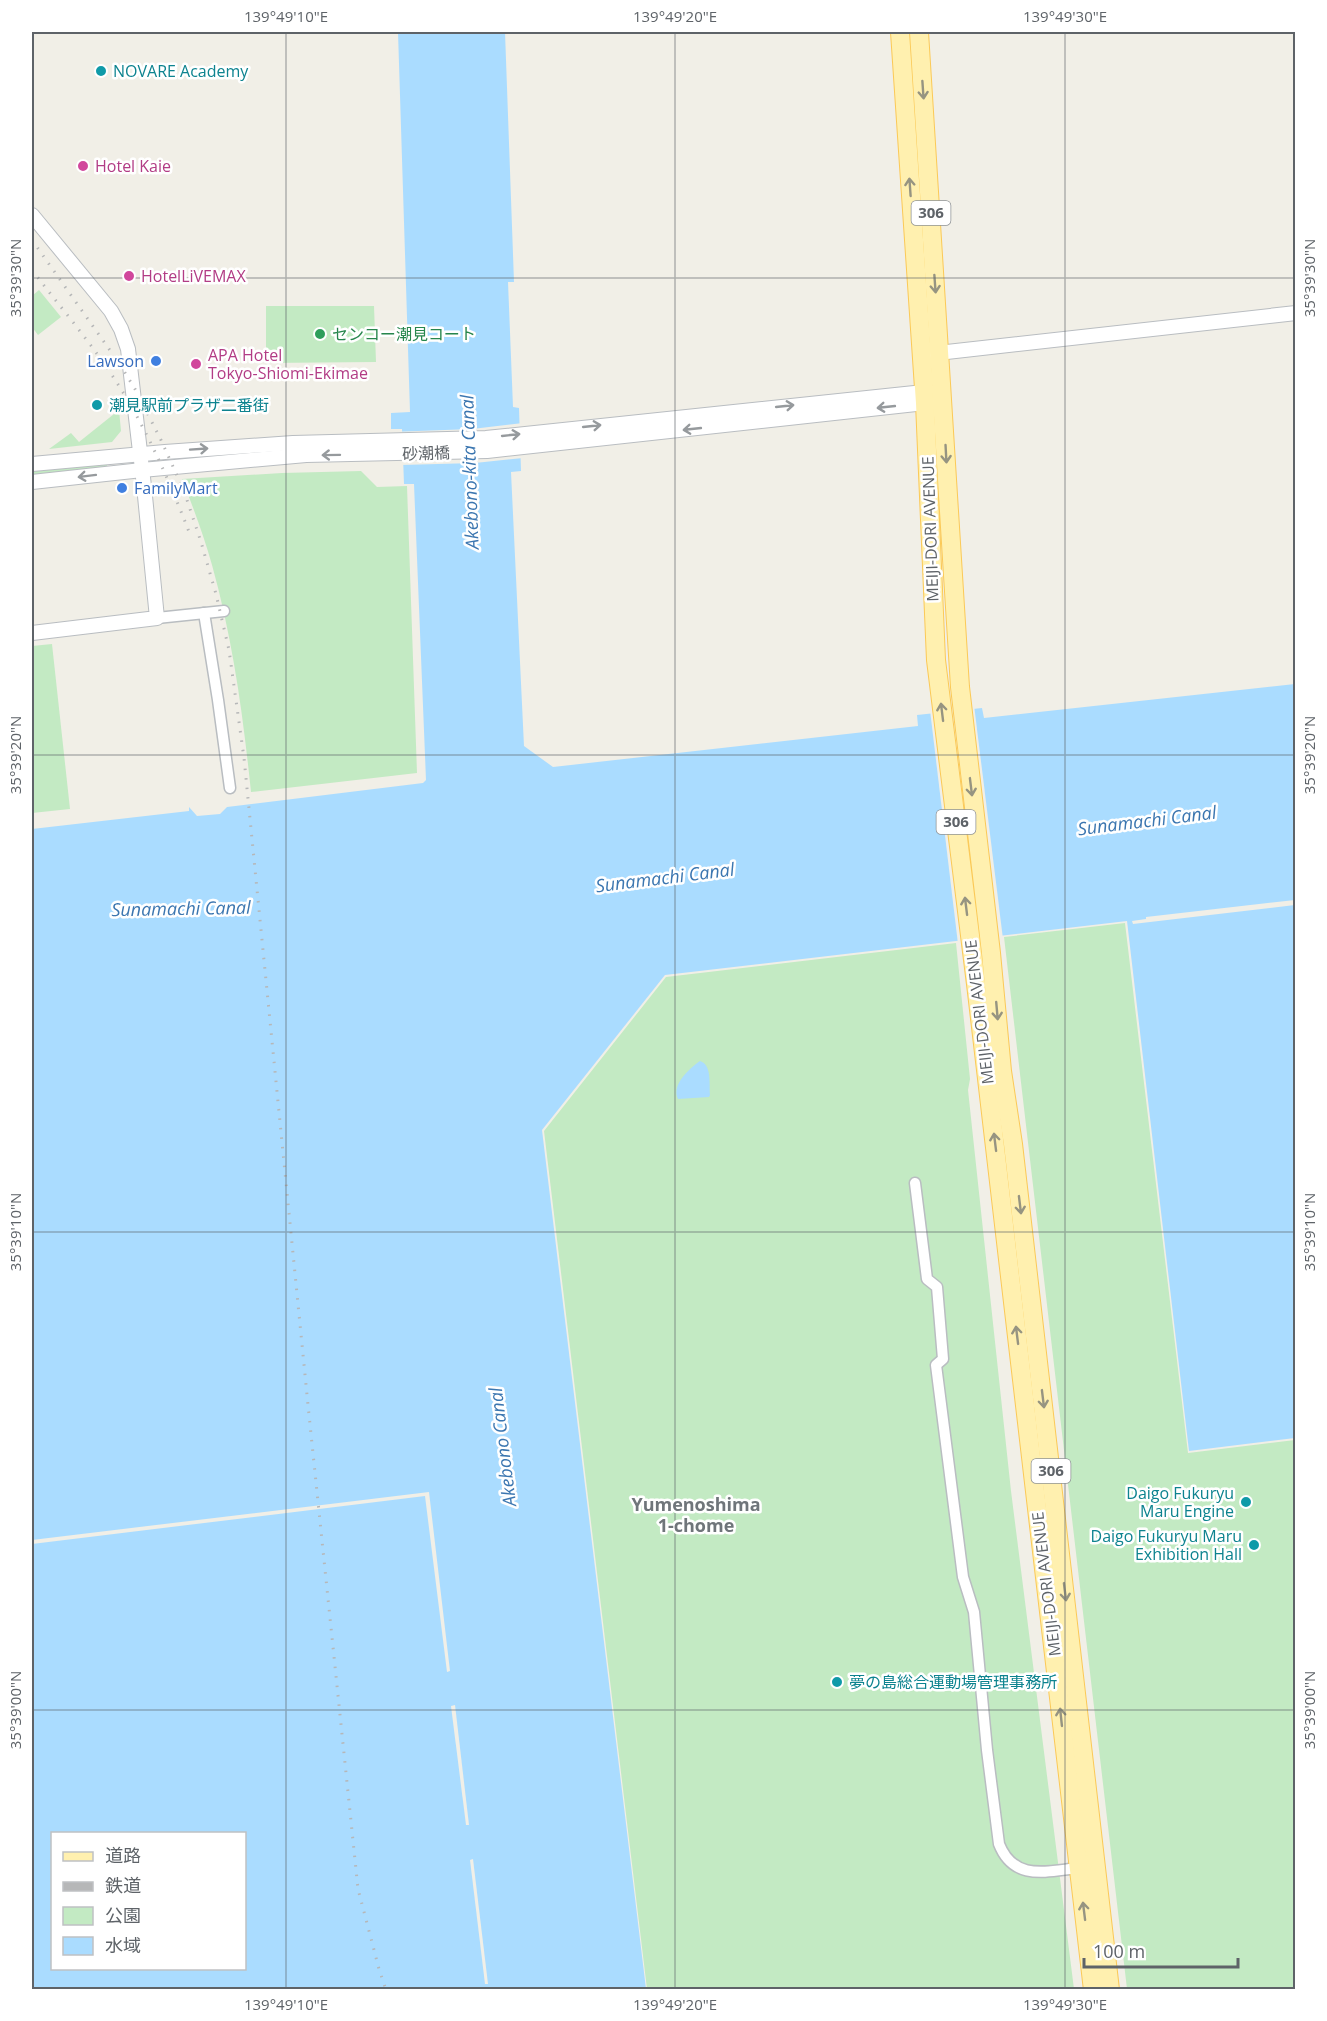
<svg xmlns="http://www.w3.org/2000/svg" width="1327" height="2021" viewBox="0 0 1327 2021" font-family="'Open Sans','Noto Sans JP',sans-serif">
<rect width="100%" height="100%" fill="#f1efe7"/>
<g fill="#c3eac3">
<path d="M 39,290 L 61,317 L 38,335 L 32,327 L 32,296 Z"/>
<path d="M 266,306 L 374,306 L 376,362 L 266,363 Z"/>
<path d="M 119,410 L 121,431 L 112,442 L 49,449 L 71,433 L 79,442 Z"/>
<path d="M 107,464 L 107,467 L 32,476 L 32,471 Z"/>
<path d="M 361,471 L 377,487 L 407,486 L 417,773 L 251,792 C 243,715 233,640 212,565 C 204,536 193,507 182,479 L 282,473 Z"/>
<path d="M 52,644 L 70,809 L 32,813 L 32,646 Z"/>
<path d="M 1125,923 L 1188,1453 L 1295,1440 L 1295,1989 L 1127,1989 L 1004,937 Z"/>
<path d="M 956,943 L 970,1079 L 968,1090 L 1011,1491 L 1074,1989 L 647,1989 L 544,1131 L 666,977 Z"/>
</g>
<g fill="#aadcff" fill-rule="evenodd">
<path d="M 398,32 L 505,32 L 514,282 L 508,282 L 513,407 L 519,408 L 521,471 L 511,472 L 524,746 L 553,767 L 918,726 L 917,715 L 982,708 L 984,718 L 1295,684 L 1295,1438 L 1189,1451 L 1127,921 L 665,975 L 542,1130 L 646,1989 L 32,1989 L 32,829 L 189,811 L 189,807 L 197,816 L 220,814 L 227,807 L 423,783 L 426,780 L 414,484 L 404,484 L 402,429 L 391,429 L 391,413 L 410,412 ZM 52,1834 L 244,1834 L 244,1968 L 52,1968 Z"/>
<path d="M 700,1061 C 712,1065 709,1083 710,1095 L 709,1097 L 678,1099 C 671,1085 689,1069 700,1061 Z"/>
</g>
<g fill="#f1efe7">
<path d="M 523,423 L 523,458 L 475,463 L 401,465 L 400,432 L 391,432 L 472,429 Z"/>
<path d="M 974,705 L 1003,939 L 958,944 L 930,710 Z"/>
<path d="M 1295,900 L 1295,905 L 1133,924 L 1132,921 L 1146,919 L 1146,917 Z"/>
<path d="M 429,1492 L 450,1671 L 447,1672 L 425,1496 L 32,1544 L 32,1540 Z"/>
<path d="M 455,1705 L 469,1825 L 466,1825 L 451,1706 Z"/>
<path d="M 473,1859 L 488,1984 L 485,1984 L 470,1860 Z"/>
</g>
<g fill="none" stroke-linecap="round" stroke-linejoin="round">
<g stroke="#b9bdc1" stroke-width="13">
<g id="minor">
<path d="M 204,613 L 218,700 L 230,788"/>
<path d="M 157,618 L 224,611"/>
<path d="M 915,1183 L 927,1279 L 937,1287 L 943,1359 L 936,1365 L 963,1577 L 974,1612 L 987,1750 L 999,1844 C 1014,1882 1047,1871 1079,1868"/>
</g>
</g>
<g stroke="#b9bdc1" stroke-width="16">
<g id="tertiary">
<path d="M 32,215 L 111,311 L 121,329 L 128,349 L 144,486 L 157,618 L 32,633"/>
<path d="M 929,354 L 1296,313"/>
<path d="M 32,464 L 165,452 L 293,443 L 486,438 L 924,392 L 931,393"/>
<path d="M 32,482 L 142,470 L 306,455 L 487,451 L 925,403 L 932,400"/>
</g>
</g>
<g stroke="#fbc957" stroke-width="20">
<g id="primary">
<path d="M 900,32 L 925,403 L 936,660 L 976,984 L 1093,1990"/>
<path d="M 919,32 L 960,687 L 991,953 L 1002,1071 L 1013,1144 L 1110,1990"/>
</g>
</g>
<use href="#minor" stroke="#fff" stroke-width="10"/>
<use href="#tertiary" stroke="#fff" stroke-width="14"/>
<use href="#primary" stroke="#fff0af" stroke-width="18"/>
<g stroke="#b6b7b8" stroke-width="3" stroke-dasharray="1.5 8" stroke-linecap="butt">
<path d="M 32,240 L 119,363 L 135,389 L 161,440 L 184,491 L 201,542 L 216,594 L 229,650 L 244,758 L 308,1405 L 358,1889 L 379,1969 L 386,1990"/>
<path d="M 32,270 C 64,312 100,353 127,399 C 153,443 173,490 191,537"/>
</g>
</g>
<defs><path id="oneway-shaft" d="M-6 0H5M1.5-3L5.5 0L1.5 3" fill="none" stroke-width="1.6" stroke-linecap="round" stroke-linejoin="round" transform="scale(1.5)"/></defs>
<g stroke="#969481">
<use href="#oneway-shaft" transform="translate(923 90) rotate(86)"/>
<use href="#oneway-shaft" transform="translate(910 187) rotate(-94)"/>
<use href="#oneway-shaft" transform="translate(935 284) rotate(86)"/>
<use href="#oneway-shaft" transform="translate(946 454) rotate(87)"/>
<use href="#oneway-shaft" transform="translate(942 712) rotate(-97)"/>
<use href="#oneway-shaft" transform="translate(971 787) rotate(83)"/>
<use href="#oneway-shaft" transform="translate(966 906) rotate(-97)"/>
<use href="#oneway-shaft" transform="translate(997 1011) rotate(85)"/>
<use href="#oneway-shaft" transform="translate(995 1142) rotate(-97)"/>
<use href="#oneway-shaft" transform="translate(1020 1205) rotate(83)"/>
<use href="#oneway-shaft" transform="translate(1017 1335) rotate(-97)"/>
<use href="#oneway-shaft" transform="translate(1043 1399) rotate(83)"/>
<use href="#oneway-shaft" transform="translate(1065 1592) rotate(83)"/>
<use href="#oneway-shaft" transform="translate(1061 1717) rotate(-96)"/>
<use href="#oneway-shaft" transform="translate(1084 1911) rotate(-97)"/>
</g>
<g stroke="#969a9d">
<use href="#oneway-shaft" transform="translate(785 406) rotate(-6)"/>
<use href="#oneway-shaft" transform="translate(886 407) rotate(174)"/>
<use href="#oneway-shaft" transform="translate(592 426) rotate(-6)"/>
<use href="#oneway-shaft" transform="translate(692 429) rotate(174)"/>
<use href="#oneway-shaft" transform="translate(511 435) rotate(-6)"/>
<use href="#oneway-shaft" transform="translate(199 449) rotate(-4)"/>
<use href="#oneway-shaft" transform="translate(331 455) rotate(179)"/>
<use href="#oneway-shaft" transform="translate(87 476) rotate(173)"/>
</g>
<path fill="none" stroke="#5e6368" stroke-width="1.5" stroke-opacity="0.45" d="M 286,32 L 286,1990M 675,32 L 675,1990M 1065,32 L 1065,1990M 32,278 L 1296,278M 32,755 L 1296,755M 32,1232 L 1296,1232M 32,1710 L 1296,1710"/>
<g fill="#0f9aa8" stroke="#fff" stroke-width="2">
<circle cx="101" cy="71" r="6"/>
<circle cx="97" cy="405" r="6"/>
<circle cx="1246" cy="1502" r="6"/>
<circle cx="1254" cy="1545" r="6"/>
<circle cx="837" cy="1682" r="6"/>
</g>
<g fill="#d1479c" stroke="#fff" stroke-width="2">
<circle cx="83" cy="166" r="6"/>
<circle cx="129" cy="276" r="6"/>
<circle cx="196" cy="364" r="6"/>
</g>
<circle fill="#2e9e5b" stroke="#fff" stroke-width="2" cx="320" cy="334" r="6"/>
<g fill="#3f7fe0" stroke="#fff" stroke-width="2">
<circle cx="156" cy="361" r="6"/>
<circle cx="122" cy="488" r="6"/>
</g>
<g text-anchor="middle" stroke-width="5" stroke-linejoin="round" paint-order="stroke">
<g fill="#fff" stroke="#8e9295" stroke-width="1.5">
<rect x="911.5" y="201" width="39" height="24" rx="4.5"/>
<rect x="936.5" y="810" width="39" height="24" rx="4.5"/>
<rect x="1031.5" y="1459" width="39" height="24" rx="4.5"/>
</g>
<g font-size="15" font-weight="bold" fill="#5e6368">
<text x="931" y="218">306</text>
<text x="956" y="827">306</text>
<text x="1051" y="1476">306</text>
</g>
<g font-size="16" fill="#0d838f" stroke="#fff" text-anchor="start">
<text x="113" y="77">NOVARE Academy</text>
<text x="109" y="411">潮見駅前プラザ二番街</text>
<text x="1234" y="1499" text-anchor="end">Daigo Fukuryu<tspan x="1234" dy="18">Maru Engine</tspan></text>
<text x="1242" y="1542" text-anchor="end">Daigo Fukuryu Maru<tspan x="1242" dy="18">Exhibition Hall</tspan></text>
<text x="849" y="1688">夢の島総合運動場管理事務所</text>
</g>
<g font-size="16" fill="#b23c85" stroke="#fff" text-anchor="start">
<text x="95" y="172">Hotel Kaie</text>
<text x="141" y="282">HotelLiVEMAX</text>
<text x="208" y="361">APA Hotel<tspan x="208" dy="18">Tokyo-Shiomi-Ekimae</tspan></text>
</g>
<g font-size="16" fill="#27864d" stroke="#fff" text-anchor="start">
<text x="332" y="340">センコー潮見コート</text>
</g>
<g font-size="16" fill="#366cbe" stroke="#fff" text-anchor="end">
<text x="144" y="367">Lawson</text>
<text x="134" y="494" text-anchor="start">FamilyMart</text>
</g>
<g font-size="16" fill="#5e6368" stroke="#fff">
<text transform="translate(426 453) rotate(-2)" y="6">砂潮橋</text>
<text transform="translate(930 529) rotate(-92)" y="6">MEIJI-DORI AVENUE</text>
<text transform="translate(979 1012) rotate(-97)" y="6">MEIJI-DORI AVENUE</text>
<text transform="translate(1046 1584) rotate(-97)" y="6">MEIJI-DORI AVENUE</text>
</g>
<g font-size="18" font-style="italic" fill="#3b76b0" stroke="#fff">
<text transform="translate(470 472) rotate(-92)" y="6">Akebono-kita Canal</text>
<text transform="translate(1147 821) rotate(-7)" y="6">Sunamachi Canal</text>
<text transform="translate(665 878) rotate(-7)" y="6">Sunamachi Canal</text>
<text transform="translate(181 909) rotate(-1)" y="6">Sunamachi Canal</text>
<text transform="translate(503 1447) rotate(-97)" y="6">Akebono Canal</text>
</g>
<g font-size="18" font-weight="bold" fill="#6f757a" stroke="#fff">
<text x="696" y="1511">Yumenoshima<tspan x="696" dy="21">1-chome</tspan></text>
</g>
</g>
<rect width="1327" height="2021" fill="none" stroke="#ffffff" stroke-width="66"/>
<rect x="51" y="1832" width="195" height="138" fill="#ffffff" stroke="#bfc1c3" stroke-width="1.5"/>
<rect x="63" y="1852" width="30" height="9" fill="#fff0af" stroke="#bfc1c3" stroke-width="1.5"/>
<text x="105" y="1862" font-size="18" fill="#5e6368">道路</text>
<rect x="63" y="1882" width="30" height="9" fill="#b6b7b8" stroke="#bfc1c3" stroke-width="1.5"/>
<text x="105" y="1892" font-size="18" fill="#5e6368">鉄道</text>
<rect x="63" y="1907" width="30" height="18" fill="#c3eac3" stroke="#bfc1c3" stroke-width="1.5"/>
<text x="105" y="1922" font-size="18" fill="#5e6368">公園</text>
<rect x="63" y="1937" width="30" height="18" fill="#aadcff" stroke="#bfc1c3" stroke-width="1.5"/>
<text x="105" y="1952" font-size="18" fill="#5e6368">水域</text>
<path d="M1084 1958v9h154v-9" fill="none" stroke="#5e6368" stroke-width="3"/>
<text x="1093" y="1958" font-size="18" fill="#5e6368" stroke="#ffffff" stroke-width="4.5" paint-order="stroke">100 m</text>
<rect x="33" y="33" width="1261" height="1955" fill="none" stroke="#5e6368" stroke-width="2"/>
<g font-size="15" text-anchor="middle" fill="#5e6368">
<text x="286" y="22">139°49'10"E</text>
<text x="675" y="22">139°49'20"E</text>
<text x="1065" y="22">139°49'30"E</text>
<text transform="translate(16 278) rotate(-90)" y="5">35°39'30"N</text>
<text transform="translate(1310 278) rotate(-90)" y="5">35°39'30"N</text>
<text transform="translate(16 755) rotate(-90)" y="5">35°39'20"N</text>
<text transform="translate(1310 755) rotate(-90)" y="5">35°39'20"N</text>
<text transform="translate(16 1232) rotate(-90)" y="5">35°39'10"N</text>
<text transform="translate(1310 1232) rotate(-90)" y="5">35°39'10"N</text>
<text transform="translate(16 1710) rotate(-90)" y="5">35°39'00"N</text>
<text transform="translate(1310 1710) rotate(-90)" y="5">35°39'00"N</text>
<text x="286" y="2010">139°49'10"E</text>
<text x="675" y="2010">139°49'20"E</text>
<text x="1065" y="2010">139°49'30"E</text>
</g>
</svg>
